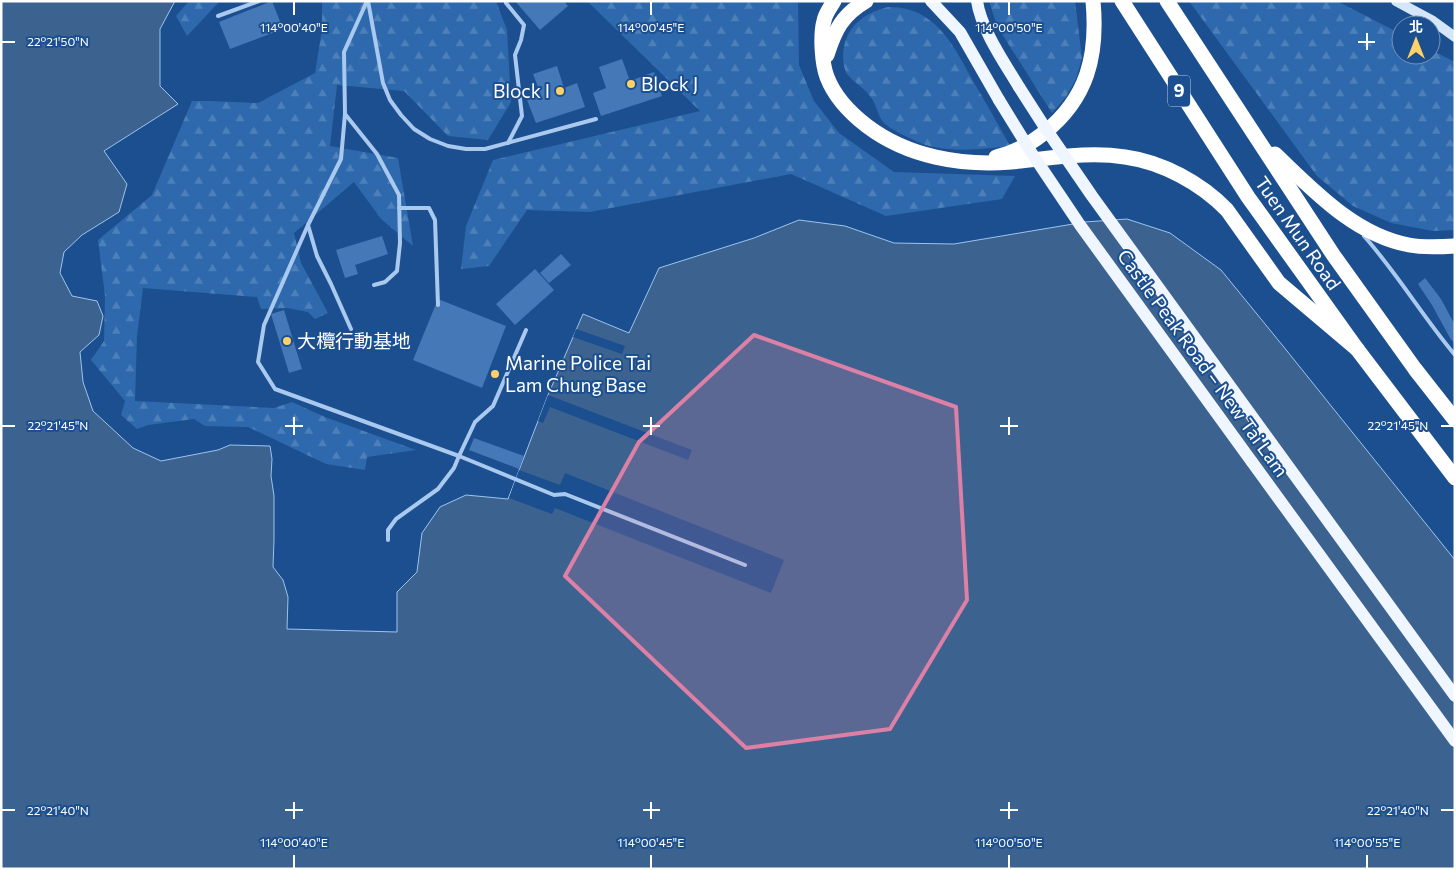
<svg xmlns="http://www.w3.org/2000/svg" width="1456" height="870" viewBox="0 0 1456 870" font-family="Commissioner,'Noto Sans TC',sans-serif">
<defs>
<pattern id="forest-firs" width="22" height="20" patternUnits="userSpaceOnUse" patternTransform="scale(1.25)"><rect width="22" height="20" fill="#2e69ad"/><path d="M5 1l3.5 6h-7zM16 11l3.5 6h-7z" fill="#4d80b9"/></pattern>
</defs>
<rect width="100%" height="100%" fill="#1b4f8f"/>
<g fill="url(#forest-firs)">
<path d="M 189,1 L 220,1 L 187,36 L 176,16 Z"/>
<path d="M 322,1 L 496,1 L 507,30 L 511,102 L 488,140 L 448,136 L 404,91 L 337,85 L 330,146 L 398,158 L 413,246 L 381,219 L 354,182 L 294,233 L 301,263 L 328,313 L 315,319 L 308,312 L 287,308 L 261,309 L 257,297 L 143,288 L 137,336 L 135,401 L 274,408 L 292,402 L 325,417 L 416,450 L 367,457 L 365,470 L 326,464 L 248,427 L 205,426 L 194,419 L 148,425 L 137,429 L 121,415 L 125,401 L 91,360 L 104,341 L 105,296 L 98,240 L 152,195 L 192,101 L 210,101 L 258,103 L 315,73 L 322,29 Z"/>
<path d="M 587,1 L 798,1 L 799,65 L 814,101 L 839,133 L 894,172 L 1015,176 L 1002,199 L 886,216 L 791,174 L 590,212 L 527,210 L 489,266 L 461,269 L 466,226 L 493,160 L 700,111 Z"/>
<path d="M 989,1 L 1075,1 L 1082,58 L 1076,79 L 1066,97 L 1052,113 L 997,26 Z"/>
<path d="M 1189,1 L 1337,1 L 1401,34 L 1401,55 L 1431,55 L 1431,50 L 1455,62 L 1455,230 L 1433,231 L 1391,223 L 1353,206 L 1317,176 Z"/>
<path d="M 888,7 C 903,7 916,10 928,19 C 949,34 961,59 973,81 C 986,103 998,124 1010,146 C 985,149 959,152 934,147 C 922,145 910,138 899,133 C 894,130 887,126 883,122 C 877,114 876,102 869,95 C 863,87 853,82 847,74 C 844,69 843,61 843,56 C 844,28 863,13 888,7 Z"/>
</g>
<path fill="#3c6290" stroke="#9cc4f0" d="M 1,1 L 175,1 L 160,29 L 160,86 L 178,104 L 104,151 L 127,184 L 119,212 L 82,235 L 64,252 L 60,273 L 72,296 L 97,301 L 103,316 L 99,335 L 80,352 L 83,382 L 93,411 L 133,448 L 161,461 L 218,450 L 230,445 L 270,446 L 272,459 L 271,476 L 274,496 L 274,540 L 273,567 L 283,580 L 288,597 L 287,629 L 397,632 L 397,592 L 417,572 L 422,533 L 440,507 L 466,495 L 508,499 L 548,395 L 583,314 L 629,333 L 659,268 L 754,238 L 799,220 L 845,226 L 894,243 L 954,244 L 1085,222 L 1127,219 L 1170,233 L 1221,270 L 1283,346 L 1455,560 L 1455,869 L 1,869 Z"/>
<g fill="#1b4f8f">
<path d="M 576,329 L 625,346 L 622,354 L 573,337 Z"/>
<path d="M 548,395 L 692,450 L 688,460 L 550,407 L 543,423 L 538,421 Z"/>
<path d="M 519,470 L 560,485 L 565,473 L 784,560 L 771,593 L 555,508 L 552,514 L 509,498 Z"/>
</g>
<g fill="#4478b7">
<path d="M 272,1 L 283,29 L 230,49 L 219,22 Z"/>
<path d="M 515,1 L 564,1 L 568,6 L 540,30 Z"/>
<path d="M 622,59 L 630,81 L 654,72 L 662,96 L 601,116 L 593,93 L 606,88 L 599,67 Z"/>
<path d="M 557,66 L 564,88 L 577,83 L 585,107 L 536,123 L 527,100 L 541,95 L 533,74 Z"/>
<path d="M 382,236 L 388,254 L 355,265 L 358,274 L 345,278 L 336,250 Z"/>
<path d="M 561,254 L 571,265 L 549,283 L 540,273 Z"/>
<path d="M 535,269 L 554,290 L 515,325 L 496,304 Z"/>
<path d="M 1425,278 L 1441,299 L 1455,325 L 1455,344 L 1450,338 L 1432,305 L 1418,284 Z"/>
<path d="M 438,299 L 506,326 L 482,388 L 413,360 Z"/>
<path d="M 284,310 L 302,369 L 289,373 L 271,314 Z"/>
<path d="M 474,438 L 524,456 L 519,469 L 469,450 Z"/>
</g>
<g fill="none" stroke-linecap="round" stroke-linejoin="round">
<g stroke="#a9c9ee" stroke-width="4">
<path d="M 367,1 L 344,52 L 345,114 L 341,159 L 308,225 L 264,325 L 258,362 L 275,389 L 459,456 L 475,422 L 493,406 L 526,330"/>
<path d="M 368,1 L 383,83 L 390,100 L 401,115 L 414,129 L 430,139 L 448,146 L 466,149 L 485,149 L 596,119"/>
<path d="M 506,3 L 524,25 L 521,40 L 515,55 L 522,116 L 508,143"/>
<path d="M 218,16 L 259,1"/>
<path d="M 345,114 L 377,154 L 399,195 L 400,243 L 397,271 L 385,282 L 374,285"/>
<path d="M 399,208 L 429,208 L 435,220 L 438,305"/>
<path d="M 308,225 L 317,256 L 331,284 L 351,329"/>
<path d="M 1364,236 C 1397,273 1423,317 1455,355"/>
<path d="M 388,540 L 388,530 L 396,519 L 438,489 L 454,468 L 459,456 L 554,495 L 565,494 L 745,565"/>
</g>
<path stroke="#d6e6fa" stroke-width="10" d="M 1396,1 L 1433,21 L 1455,37"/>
<g stroke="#f0f6ff" stroke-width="12">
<path d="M 931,1 L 960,32 L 999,100"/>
<path d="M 977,1 C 981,29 1004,62 1019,87"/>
<path d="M 1252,462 L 1455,741"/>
</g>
<g stroke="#fff" stroke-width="15">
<path d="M 834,1 C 830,8 825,14 824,21 C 820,35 822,64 827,77 C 835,98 850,113 867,126 C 908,157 961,166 1011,162 C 1049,159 1086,151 1125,157 C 1162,162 1201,183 1227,210 L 1279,283 L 1357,349"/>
<path d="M 1122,1 L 1248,197 L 1357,349 L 1455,478"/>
<path d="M 1167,1 L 1334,256 L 1415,369 L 1455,420"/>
<path d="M 827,55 C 835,30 842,15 866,1"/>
<path d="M 1275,154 C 1314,191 1355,235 1409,245 C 1424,248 1440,247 1455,246"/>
<path d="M 996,157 C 1014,153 1030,144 1044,133 C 1088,98 1098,55 1093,1"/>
</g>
<g stroke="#f0f6ff" stroke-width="12">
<path d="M 1019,87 L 1044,126 L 1092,196 L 1455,696"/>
<path d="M 999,100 L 1031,152 L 1080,225 L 1252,462"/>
</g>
</g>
<path fill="#dd80a5" fill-opacity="0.2" stroke="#dd80a5" stroke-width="4" stroke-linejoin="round" d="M 754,335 L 956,407 L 967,600 L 890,729 L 746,748 L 565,576 L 639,442 Z"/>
<path fill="none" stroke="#fff" stroke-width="2" d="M 294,2 L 294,15M 651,2 L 651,15M 1009,2 L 1009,15M 1367,33 L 1367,50M 2,42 L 15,42M 1358,42 L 1375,42M 294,417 L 294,435M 651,417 L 651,435M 1009,417 L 1009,435M 2,426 L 15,426M 285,426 L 303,426M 643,426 L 660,426M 1000,426 L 1018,426M 1441,426 L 1454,426M 294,802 L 294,819M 651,802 L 651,819M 1009,802 L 1009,819M 2,810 L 15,810M 285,810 L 303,810M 643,810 L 660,810M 1000,810 L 1018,810M 1441,810 L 1454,810M 294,855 L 294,868M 651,855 L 651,868M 1009,855 L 1009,868M 1367,855 L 1367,868"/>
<g fill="#ffd166" stroke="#1b4f8f" stroke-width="2">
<circle cx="631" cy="84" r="5"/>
<circle cx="560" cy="91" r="5"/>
<circle cx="287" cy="341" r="5"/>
<circle cx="495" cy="374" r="5"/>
</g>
<g text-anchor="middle" stroke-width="4" stroke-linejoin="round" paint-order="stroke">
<rect fill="#1b4f8f" stroke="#bbcadd" stroke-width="1" x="1168" y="75.5" width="22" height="31" rx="4"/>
<g font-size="18" font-weight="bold" fill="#fff">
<text x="1179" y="97">9</text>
</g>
<g font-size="19" fill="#fff" stroke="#1b4f8f" text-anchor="start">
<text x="641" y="91">Block J</text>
<text x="550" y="98" text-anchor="end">Block I</text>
<text x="297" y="348">大欖行動基地</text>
<text x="505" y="370">Marine Police Tai<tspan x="505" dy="22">Lam Chung Base</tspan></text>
</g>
<g font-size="19" fill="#fff" stroke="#1b4f8f">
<text transform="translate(1298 233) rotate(55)" y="7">Tuen Mun Road</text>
<text transform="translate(1203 363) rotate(54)" y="7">Castle Peak Road – New Tai Lam</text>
</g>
</g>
<g font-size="12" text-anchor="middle" fill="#fff" stroke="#1b4f8f" stroke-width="4" stroke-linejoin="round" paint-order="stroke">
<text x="294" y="32">114°00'40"E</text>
<text x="651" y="32">114°00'45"E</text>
<text x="1009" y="32">114°00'50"E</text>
<text x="58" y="46">22°21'50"N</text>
<text x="58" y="430">22°21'45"N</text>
<text x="1398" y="430">22°21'45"N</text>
<text x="58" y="815">22°21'40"N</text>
<text x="1398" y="815">22°21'40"N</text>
<text x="294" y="847">114°00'40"E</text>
<text x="651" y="847">114°00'45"E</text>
<text x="1009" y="847">114°00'50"E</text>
<text x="1367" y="847">114°00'55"E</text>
</g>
<rect width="1456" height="870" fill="none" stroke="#ffffff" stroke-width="5"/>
<g transform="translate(1416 40)"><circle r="24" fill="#1b4f8f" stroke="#7695bc"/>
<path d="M0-4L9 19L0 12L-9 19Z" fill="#ffd166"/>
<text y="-8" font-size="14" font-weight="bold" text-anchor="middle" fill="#ffffff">北</text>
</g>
</svg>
